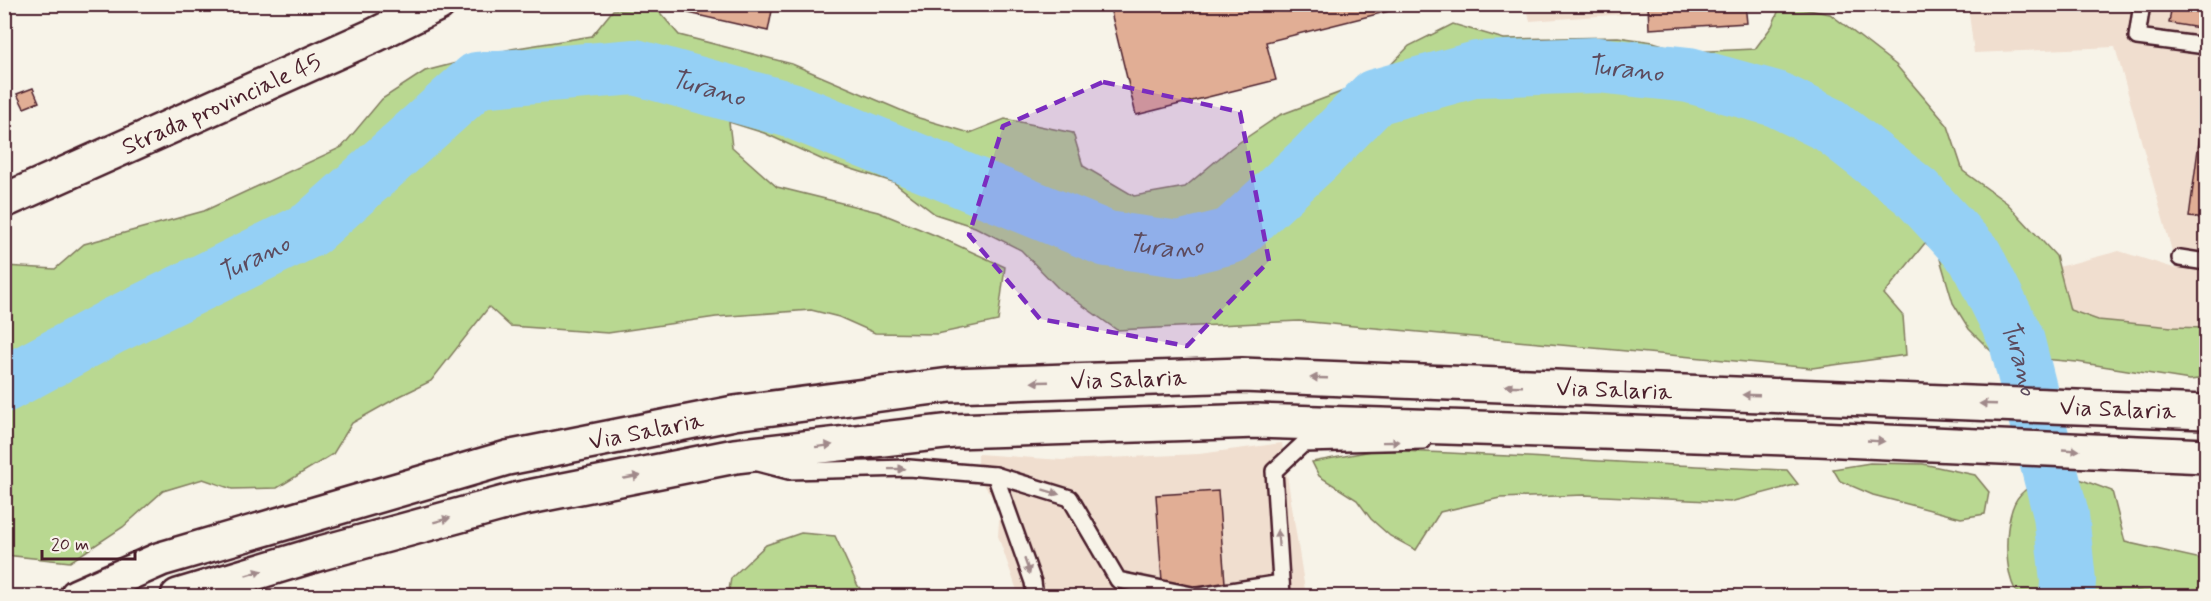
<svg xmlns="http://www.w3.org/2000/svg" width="2211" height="601" viewBox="0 0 2211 601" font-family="Mynerve,sans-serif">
<rect width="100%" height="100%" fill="#f7f3e8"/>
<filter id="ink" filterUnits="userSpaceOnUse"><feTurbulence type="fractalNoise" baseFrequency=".0167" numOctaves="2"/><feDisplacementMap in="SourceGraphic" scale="12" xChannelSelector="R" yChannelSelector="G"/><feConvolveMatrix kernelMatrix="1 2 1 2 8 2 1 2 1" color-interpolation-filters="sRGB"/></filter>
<g filter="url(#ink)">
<g fill="#f0decf">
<path d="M 1526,4 L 1748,5 L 1530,21 Z"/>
<path d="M 1968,5 L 2206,5 L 2206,349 L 2083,341 L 2051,269 L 2119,251 L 2177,269 L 2115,47 L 1974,53 Z"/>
<path d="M 1282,443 L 1306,596 L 1019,596 L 998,536 L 1000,507 L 978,477 L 978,454 L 1062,460 L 1199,454 Z"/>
</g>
<g fill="#b9d891" stroke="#827c5e" stroke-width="1.5">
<path d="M 1781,5 L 1830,14 L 1896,65 L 1948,126 L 1963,171 L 2007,203 L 2056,256 L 2070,310 L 2098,320 L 2172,327 L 2206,328 L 2206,378 L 2190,380 L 2077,362 L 1995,355 L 1969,329 L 1953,303 L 1938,252 L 1925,243 L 1884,294 L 1903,316 L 1906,355 L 1812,368 L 1299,321 L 1117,330 L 1058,288 L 1021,250 L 975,227 L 935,214 L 893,182 L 823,160 L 764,133 L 729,122 L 732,147 L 777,187 L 878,212 L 937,236 L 1005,267 L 998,321 L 937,334 L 875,333 L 839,317 L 811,310 L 716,317 L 608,333 L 510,326 L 489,307 L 431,381 L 400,396 L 352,423 L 333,454 L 277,488 L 232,489 L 203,479 L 163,491 L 123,527 L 70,562 L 5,555 L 5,266 L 55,269 L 84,244 L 204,211 L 342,147 L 382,99 L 425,71 L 511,49 L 592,36 L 613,10 L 656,8 L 679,35 L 792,64 L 919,118 L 970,133 L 1005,119 L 1073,133 L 1083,166 L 1134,196 L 1185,187 L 1231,148 L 1280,115 L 1378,78 L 1409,46 L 1453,24 L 1504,39 L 1618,37 L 1653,42 L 1687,52 L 1755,49 L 1772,26 Z"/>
<path d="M 1377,450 C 1514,455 1650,465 1787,470 L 1798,484 L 1730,502 L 1584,495 L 1500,498 L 1440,512 L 1416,550 L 1390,536 L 1371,519 L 1357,500 L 1319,476 L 1312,462 Z"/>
<path d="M 1870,463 L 1923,464 L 1975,475 L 1989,492 L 1985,514 L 1961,518 L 1873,495 L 1840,481 L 1833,469 Z"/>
<path d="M 2066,474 L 2112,491 L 2125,542 L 2206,560 L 2206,596 L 2184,596 L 2136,591 L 2133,596 L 2020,596 C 2002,580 2003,512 2020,495 C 2031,482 2050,477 2066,474 Z"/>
<path d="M 801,533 L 835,536 L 858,586 L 866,596 L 728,596 L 731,578 L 766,545 Z"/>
</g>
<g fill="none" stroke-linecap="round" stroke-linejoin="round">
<path stroke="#95d0f5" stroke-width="56" id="s1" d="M 4,385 L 113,326 L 311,229 L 477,80 L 635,67 L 791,110 L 1107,239 L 1179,249 L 1231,236 L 1315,158 L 1375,97 L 1477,69 L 1598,65 L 1689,75 L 1776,99 L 1830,125 L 1916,192 L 1975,256 L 2016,338 L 2061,515 L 2068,581 L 2067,596"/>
</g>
<g fill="#e1ae95" stroke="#4a1f2b" stroke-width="1.5">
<path d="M 690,4 L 744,4 L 772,11 L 768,31 L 688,13 Z"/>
<path d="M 1109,4 L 1417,4 L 1266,42 L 1276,80 L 1136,115 Z"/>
<path d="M 1648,4 L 1745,4 L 1747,23 L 1649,29 Z"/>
<path d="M 2172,4 L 2206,4 L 2206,29 L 2169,23 Z"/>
<path d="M 33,88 L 39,102 L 24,108 L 17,94 Z"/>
<path d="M 2206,89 L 2206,219 L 2189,217 Z"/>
<path d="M 1218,491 L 1226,596 L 1163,596 L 1156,495 Z"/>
</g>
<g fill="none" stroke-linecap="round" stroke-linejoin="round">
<g stroke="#4a1f2b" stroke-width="20">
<g id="service">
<path d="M 2142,4 L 2137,37 L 2206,46"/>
<path d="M 2180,258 L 2206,262"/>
<path d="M 758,463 L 789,471 L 909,468 L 995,475 L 1033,582 L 1035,596"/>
<path d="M 995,475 L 1070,498 L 1118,580 L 1197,596"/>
<path d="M 1199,596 L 1281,583"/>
<path d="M 1282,596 L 1274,471 L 1303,444 L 1423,441"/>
</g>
</g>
<g stroke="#4a1f2b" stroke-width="38">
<g id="secondary">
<path id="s2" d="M 4,201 L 375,35 L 438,4"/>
</g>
</g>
<g stroke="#4a1f2b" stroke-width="38">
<g id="trunk">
<path id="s3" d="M 77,596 L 161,559 L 507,458 L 734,413 L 950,385 L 1242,375 L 2206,412"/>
<path d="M 178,596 L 321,553 L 519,499 L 735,456 L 953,431 L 1257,421 L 1818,439 L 2206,456"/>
</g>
</g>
<use href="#service" stroke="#f7f3e8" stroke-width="15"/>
<use href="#secondary" stroke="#f7f3e8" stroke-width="33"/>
<use href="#trunk" stroke="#f7f3e8" stroke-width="33"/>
</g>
<defs><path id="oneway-solid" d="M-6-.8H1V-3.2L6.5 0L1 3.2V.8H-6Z" transform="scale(1.5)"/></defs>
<g fill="#a0898a">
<use href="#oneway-solid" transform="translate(1319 378) rotate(-178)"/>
<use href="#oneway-solid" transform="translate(1040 382) rotate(178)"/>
<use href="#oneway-solid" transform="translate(1514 386) rotate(-178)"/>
<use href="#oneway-solid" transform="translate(1751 395) rotate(-178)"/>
<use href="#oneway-solid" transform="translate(1988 404) rotate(-178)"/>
<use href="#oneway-solid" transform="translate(1876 441) rotate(3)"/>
<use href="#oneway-solid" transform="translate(1391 442) rotate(-1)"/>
<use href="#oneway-solid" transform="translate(824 446) rotate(-7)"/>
<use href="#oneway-solid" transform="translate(2071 450) rotate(3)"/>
<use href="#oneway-solid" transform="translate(897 469) rotate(-1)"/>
<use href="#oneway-solid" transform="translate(632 477) rotate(-11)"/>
<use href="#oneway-solid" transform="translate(1051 492) rotate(17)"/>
<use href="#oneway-solid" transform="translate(442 520) rotate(-15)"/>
<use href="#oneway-solid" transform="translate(1278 538) rotate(-94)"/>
<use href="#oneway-solid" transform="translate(1027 566) rotate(71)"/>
<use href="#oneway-solid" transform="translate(254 573) rotate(-17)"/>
</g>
</g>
<path fill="#7b2cbf" fill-opacity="0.2" stroke="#7b2cbf" stroke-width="4.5" stroke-dasharray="12 8" stroke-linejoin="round" d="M 1103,82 L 1240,112 L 1269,261 L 1187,346 L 1040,319 L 969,235 L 1003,126 Z"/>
<g text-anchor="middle" stroke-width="5" stroke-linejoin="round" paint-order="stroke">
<g font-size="24" fill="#4a1f2b" stroke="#f7f3e8">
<text dy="8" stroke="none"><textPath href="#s2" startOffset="238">Strada provinciale 45</textPath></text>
<text dy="8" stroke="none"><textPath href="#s3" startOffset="1080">Via Salaria</textPath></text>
<text dy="8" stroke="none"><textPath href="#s3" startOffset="1566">Via Salaria</textPath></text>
<text dy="8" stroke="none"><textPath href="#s3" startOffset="2070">Via Salaria</textPath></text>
<text dy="8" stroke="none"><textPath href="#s3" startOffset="594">Via Salaria</textPath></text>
</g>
<g font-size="26" font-style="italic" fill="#5d4b5e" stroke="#f7f3e8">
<text dy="9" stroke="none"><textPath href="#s1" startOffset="1810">Turano</textPath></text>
<text dy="9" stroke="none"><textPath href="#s1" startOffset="802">Turano</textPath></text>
<text dy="9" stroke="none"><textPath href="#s1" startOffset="1288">Turano</textPath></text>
<text dy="9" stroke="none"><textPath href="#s1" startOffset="280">Turano</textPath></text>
<text dy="9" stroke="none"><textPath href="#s1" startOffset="2332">Turano</textPath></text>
</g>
</g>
<rect width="2211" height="601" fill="none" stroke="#f7f3e8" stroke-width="24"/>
<rect x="12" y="12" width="2187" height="577" fill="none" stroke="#4a1f2b" stroke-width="2" filter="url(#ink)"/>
<path d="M42 550v9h93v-9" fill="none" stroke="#4a1f2b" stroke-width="3"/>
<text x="51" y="550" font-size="18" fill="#4a1f2b" stroke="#f7f3e8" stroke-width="4.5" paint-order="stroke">20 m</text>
</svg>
